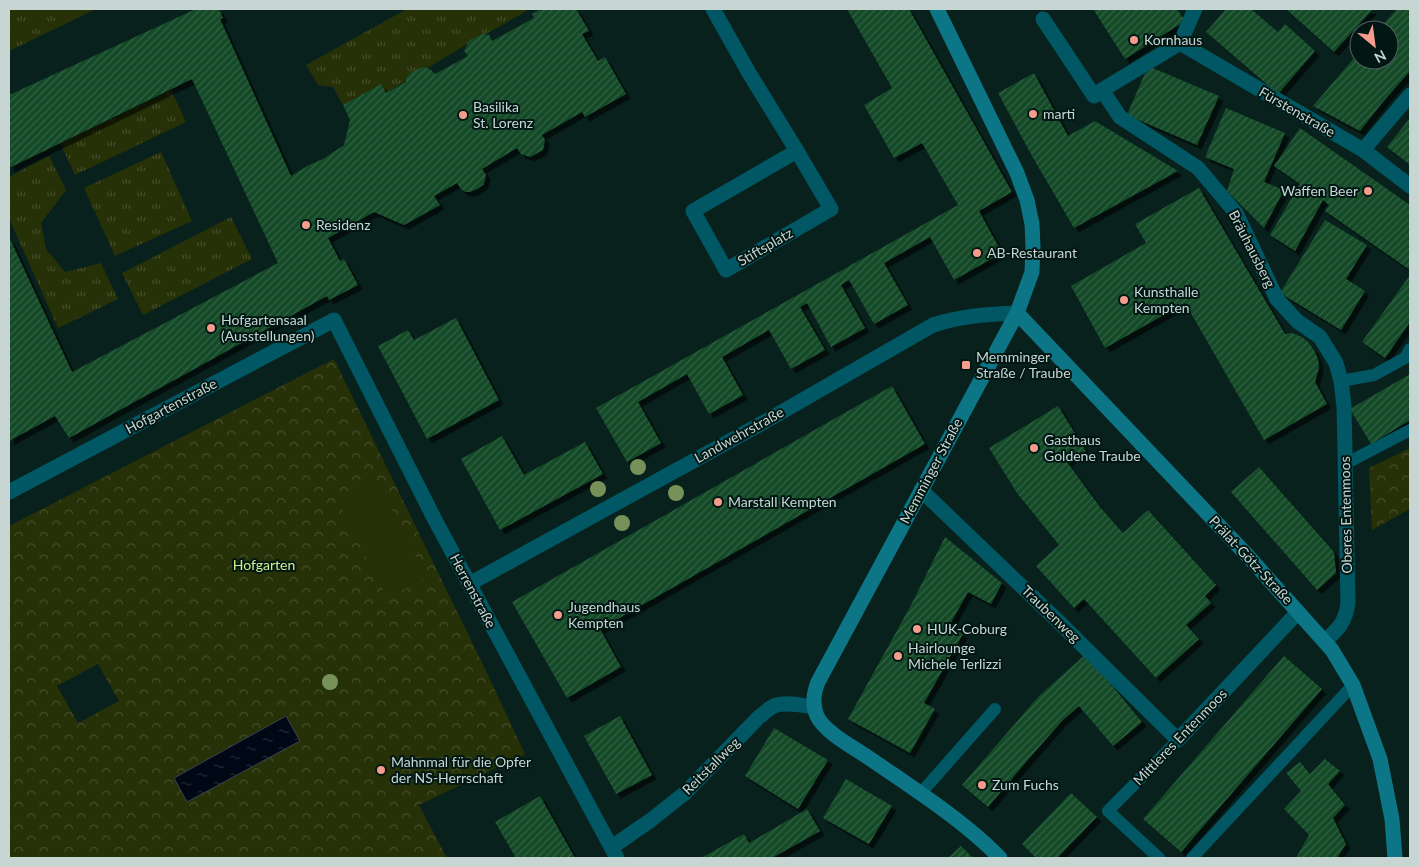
<svg xmlns="http://www.w3.org/2000/svg" width="1419" height="867" viewBox="0 0 1419 867" font-family="Lato,sans-serif">
<defs>
<pattern id="grass-tufts" width="24" height="20" patternUnits="userSpaceOnUse" patternTransform="scale(1.25)"><rect width="24" height="20" fill="#273108"/><path d="M3 7l-1-3M5 7V3M7 7l1-3M15 17l-1-3M17 17v-4M19 17l1-3" fill="none" stroke="#454e2b"/></pattern>
<pattern id="forest-crowns" width="20" height="18" patternUnits="userSpaceOnUse" patternTransform="scale(1.25)"><rect width="20" height="18" fill="#273108"/><path d="M2 6a3 3 0 1 1 6 0M12 15a3 3 0 1 1 6 0" fill="none" stroke="#454e2b"/></pattern>
<pattern id="water-ripples" width="26" height="14" patternUnits="userSpaceOnUse" patternTransform="scale(1.25)"><rect width="26" height="14" fill="#000715"/><path d="M2 4q2-2 4 0t4 0M15 11q2-2 4 0t4 0" fill="none" stroke="#242a36"/></pattern>
<pattern id="building-hatch" width="6" height="6" patternUnits="userSpaceOnUse" patternTransform="scale(1.25)"><rect width="6" height="6" fill="#124927"/><path d="M-1 1l2-2M0 6l6-6M5 7l2-2" fill="none" stroke="#336245"/></pattern>
<filter id="shadow"><feDropShadow dx="4.5" dy="4.5" stdDeviation="0" flood-color="#0009"/></filter>
</defs>
<rect width="100%" height="100%" fill="#08211d"/>
<g fill="url(#grass-tufts)">
<path d="M 9,9 L 96,9 L 9,51 Z"/>
<path d="M 407,9 L 526,9 L 527,11 L 462,47 L 386,93 L 343,105 L 333,87 L 318,85 L 306,65 Z"/>
<path d="M 171,90 L 186,122 L 75,175 L 60,143 Z"/>
<path d="M 161,152 L 192,221 L 115,256 L 84,188 Z"/>
<path d="M 49,156 L 66,190 L 41,223 L 46,249 L 65,272 L 101,263 L 118,299 L 58,328 L 9,218 L 9,177 Z"/>
<path d="M 231,217 L 252,259 L 143,315 L 122,273 Z"/>
</g>
<g fill="url(#forest-crowns)" fill-rule="evenodd">
<path d="M 334,359 L 487,673 L 525,754 L 419,805 L 447,858 L 9,858 L 9,526 ZM 98,664 L 119,701 L 78,723 L 57,686 ZM 286,716 L 299,741 L 187,802 L 174,778 Z"/>
<path d="M 1410,448 L 1410,509 L 1372,530 L 1369,468 Z"/>
</g>
<path fill="#273108" d="M 376,478 L 427,578 L 387,598 L 337,499 Z"/>
<path fill="url(#water-ripples)" stroke="#3c454e" d="M 286,716 L 300,741 L 187,802 L 174,778 Z"/>
<g fill="url(#building-hatch)" filter="url(#shadow)">
<path d="M 196,9 L 219,9 L 223,18 L 220,19 L 291,176 L 309,165 L 323,159 L 344,145 L 350,120 L 343,105 L 381,84 L 386,93 L 406,82 L 406,78 L 410,73 L 418,69 L 423,67 L 430,69 L 435,74 L 468,56 L 464,51 L 470,40 L 483,34 L 489,35 L 492,41 L 534,18 L 532,14 L 541,9 L 576,9 L 589,31 L 582,34 L 598,61 L 605,57 L 626,94 L 585,117 L 582,112 L 542,135 L 545,140 L 543,150 L 530,157 L 521,154 L 517,148 L 482,169 L 486,175 L 485,180 L 483,185 L 477,189 L 470,192 L 465,192 L 461,189 L 457,183 L 434,196 L 440,205 L 404,225 L 374,212 L 328,238 L 340,261 L 344,259 L 358,285 L 329,300 L 327,296 L 69,438 L 55,416 L 9,441 L 9,237 L 72,372 L 278,263 L 192,79 L 9,168 L 9,95 Z"/>
<path d="M 847,9 L 909,9 L 1012,192 L 979,211 L 1002,253 L 954,280 L 930,237 L 884,263 L 908,305 L 874,324 L 849,280 L 841,285 L 865,328 L 831,347 L 807,303 L 800,307 L 825,350 L 791,369 L 769,330 L 722,357 L 743,395 L 709,414 L 687,374 L 638,402 L 661,443 L 627,462 L 596,408 L 958,205 L 922,143 L 894,158 L 864,105 L 892,88 Z"/>
<path d="M 1093,9 L 1177,9 L 1185,21 L 1125,59 Z"/>
<path d="M 1226,9 L 1251,9 L 1278,32 L 1285,24 L 1315,51 L 1278,94 L 1206,32 Z"/>
<path d="M 1286,9 L 1373,9 L 1334,52 Z"/>
<path d="M 1397,9 L 1410,9 L 1410,71 L 1382,103 L 1360,131 L 1313,106 L 1359,52 L 1359,60 L 1389,60 L 1389,30 L 1378,30 Z"/>
<path d="M 1148,66 L 1219,96 L 1197,145 L 1127,115 Z"/>
<path d="M 1034,73 L 1068,136 L 1095,121 L 1178,171 L 1074,228 L 1032,156 L 998,93 Z"/>
<path d="M 1226,108 L 1285,133 L 1264,182 L 1284,190 L 1264,228 L 1227,191 L 1234,169 L 1205,157 Z"/>
<path d="M 1410,118 L 1410,165 L 1387,147 Z"/>
<path d="M 1300,128 L 1410,205 L 1410,270 L 1325,211 L 1329,205 L 1323,200 L 1295,251 L 1270,235 L 1300,184 L 1274,166 Z"/>
<path d="M 1199,188 L 1285,334 L 1292,333 L 1302,337 L 1308,342 L 1314,350 L 1318,359 L 1319,368 L 1315,382 L 1327,404 L 1264,440 L 1185,303 L 1105,348 L 1071,286 L 1146,243 L 1135,224 Z"/>
<path d="M 1325,220 L 1367,245 L 1346,279 L 1365,291 L 1341,330 L 1280,293 Z"/>
<path d="M 1410,275 L 1410,322 L 1385,358 L 1362,342 Z"/>
<path d="M 456,318 L 499,400 L 427,439 L 378,346 L 408,330 L 414,340 Z"/>
<path d="M 1410,374 L 1410,420 L 1371,444 L 1350,409 Z"/>
<path d="M 892,386 L 925,444 L 600,629 L 621,667 L 567,698 L 512,602 Z"/>
<path d="M 1058,406 L 1086,451 L 1067,462 L 1100,507 L 1123,533 L 1148,510 L 1216,585 L 1205,596 L 1211,603 L 1186,625 L 1199,639 L 1156,678 L 1084,599 L 1074,608 L 1036,566 L 1059,545 L 1017,493 L 989,448 Z"/>
<path d="M 502,436 L 524,475 L 585,442 L 603,474 L 500,530 L 461,459 Z"/>
<path d="M 1259,467 L 1334,552 L 1336,573 L 1317,590 L 1231,492 Z"/>
<path d="M 945,537 L 1002,583 L 991,604 L 968,592 L 949,626 L 963,634 L 924,703 L 935,709 L 910,753 L 848,719 L 911,605 Z"/>
<path d="M 1086,654 L 1142,722 L 1113,746 L 1079,706 L 1062,721 L 1026,762 L 988,807 L 962,785 L 1038,697 Z"/>
<path d="M 1284,656 L 1322,689 L 1181,852 L 1143,819 Z"/>
<path d="M 620,716 L 652,775 L 616,794 L 584,736 Z"/>
<path d="M 774,728 L 828,760 L 798,809 L 745,776 Z"/>
<path d="M 1325,759 L 1340,771 L 1328,784 L 1345,805 L 1333,818 L 1346,844 L 1337,858 L 1296,858 L 1309,835 L 1284,809 L 1301,791 L 1286,773 L 1300,762 L 1310,774 Z"/>
<path d="M 846,779 L 892,806 L 869,844 L 823,818 Z"/>
<path d="M 1071,793 L 1097,817 L 1057,858 L 1036,858 L 1022,844 Z"/>
<path d="M 540,796 L 575,858 L 516,858 L 495,822 Z"/>
<path d="M 807,809 L 820,831 L 772,858 L 701,858 L 744,834 L 749,843 Z"/>
<path d="M 961,846 L 973,858 L 948,858 Z"/>
</g>
<g fill="none" stroke-linecap="round" stroke-linejoin="round">
<g stroke="#015764" stroke-width="12">
<path d="M 1341,381 L 1374,375 L 1405,358 L 1410,349"/>
<path d="M 1345,464 L 1410,430"/>
<path d="M 921,793 L 995,709"/>
<path d="M 1159,858 L 1108,811 L 1178,740"/>
<path d="M 1192,858 L 1353,685"/>
</g>
<g stroke="#015764" stroke-width="15">
<path d="M 713,9 L 749,73 L 797,151 L 693,211 L 726,270 L 831,209 L 797,151"/>
<path d="M 1043,19 L 1094,96 L 1102,90 L 1180,43"/>
<path d="M 1180,43 L 1363,150 L 1410,186"/>
<path d="M 1180,43 L 1195,9"/>
<path d="M 1102,90 L 1120,117 L 1198,168 L 1236,213 L 1277,299 L 1297,321 L 1320,337 L 1336,363 L 1341,381 L 1344,406 L 1348,603 C 1345,623 1339,628 1325,641"/>
<path d="M 1363,150 L 1410,95"/>
<path d="M 921,490 L 1063,626 L 1178,740 L 1298,612"/>
<path d="M 9,492 L 334,320 L 435,520 L 617,858"/>
<path d="M 469,584 L 766,421 L 933,325 C 961,316 988,314 1017,313"/>
<path d="M 612,847 L 651,820 L 685,793 L 758,718 C 763,714 769,708 774,706 C 786,701 803,706 815,707"/>
</g>
<g stroke="#0c7586" stroke-width="15">
<path d="M 937,9 L 1017,173 L 1027,200 L 1032,224 L 1033,247 L 1032,272 L 1017,313 L 818,682 C 814,692 812,705 817,716 C 824,731 849,745 863,754 C 882,767 902,780 920,793 C 949,813 976,833 1000,858"/>
<path d="M 1017,313 L 1247,555 L 1332,650 L 1353,685 L 1380,759 L 1392,819 L 1395,858"/>
</g>
</g>
<g fill="#779258">
<circle cx="638" cy="467" r="8"/>
<circle cx="598" cy="489" r="8"/>
<circle cx="676" cy="493" r="8"/>
<circle cx="622" cy="523" r="8"/>
<circle cx="330" cy="682" r="8"/>
</g>
<g fill="#f49d8c" stroke="#011714" stroke-width="2">
<circle cx="1134" cy="40" r="5"/>
<circle cx="1033" cy="114" r="5"/>
<circle cx="463" cy="115" r="5"/>
<circle cx="1368" cy="191" r="5"/>
<circle cx="306" cy="225" r="5"/>
<circle cx="977" cy="253" r="5"/>
<circle cx="1124" cy="300" r="5"/>
<circle cx="211" cy="328" r="5"/>
<rect x="961" y="360" width="10" height="10" rx="2.5"/>
<circle cx="1034" cy="448" r="5"/>
<circle cx="718" cy="502" r="5"/>
<circle cx="558" cy="615" r="5"/>
<circle cx="917" cy="629" r="5"/>
<circle cx="898" cy="656" r="5"/>
<circle cx="381" cy="770" r="5"/>
<circle cx="982" cy="785" r="5"/>
</g>
<g text-anchor="middle" stroke-width="4" stroke-linejoin="round" paint-order="stroke">
<g font-size="14" fill="#c8d6d3" stroke="#011714" text-anchor="start">
<text x="1144" y="45">Kornhaus</text>
<text x="473" y="112">Basilika<tspan x="473" dy="16">St. Lorenz</tspan></text>
<text x="1043" y="119">marti</text>
<text x="1358" y="196" text-anchor="end">Waffen Beer</text>
<text x="316" y="230">Residenz</text>
<text x="987" y="258">AB-Restaurant</text>
<text x="1134" y="297">Kunsthalle<tspan x="1134" dy="16">Kempten</tspan></text>
<text x="221" y="325">Hofgartensaal<tspan x="221" dy="16">(Ausstellungen)</tspan></text>
<text x="976" y="362">Memminger<tspan x="976" dy="16">Straße / Traube</tspan></text>
<text x="1044" y="445">Gasthaus<tspan x="1044" dy="16">Goldene Traube</tspan></text>
<text x="728" y="507">Marstall Kempten</text>
<text x="568" y="612">Jugendhaus<tspan x="568" dy="16">Kempten</tspan></text>
<text x="927" y="634">HUK-Coburg</text>
<text x="908" y="653">Hairlounge<tspan x="908" dy="16">Michele Terlizzi</tspan></text>
<text x="391" y="767">Mahnmal für die Opfer<tspan x="391" dy="16">der NS-Herrschaft</tspan></text>
<text x="992" y="790">Zum Fuchs</text>
</g>
<g font-size="14" fill="#c8d6d3" stroke="#011714">
<text transform="translate(1297 112) rotate(30)" y="5">Fürstenstraße</text>
<text transform="translate(765 247) rotate(-30)" y="5">Stiftsplatz</text>
<text transform="translate(1252 249) rotate(63)" y="5">Bräuhausberg</text>
<text transform="translate(171 406) rotate(-28)" y="5">Hofgartenstraße</text>
<text transform="translate(739 435) rotate(-29)" y="5">Landwehrstraße</text>
<text transform="translate(931 471) rotate(-62)" y="5">Memminger Straße</text>
<text transform="translate(1346 515) rotate(-91)" y="5">Oberes Entenmoos</text>
<text transform="translate(1251 560) rotate(47)" y="5">Prälat-Götz-Straße</text>
<text transform="translate(473 591) rotate(62)" y="5">Herrenstraße</text>
<text transform="translate(1051 614) rotate(44)" y="5">Traubenweg</text>
<text transform="translate(1180 737) rotate(-46)" y="5">Mittleres Entenmoos</text>
<text transform="translate(711 766) rotate(-45)" y="5">Reitstallweg</text>
</g>
<g font-size="14" fill="#d1ee89" stroke="#011714">
<text x="264" y="570">Hofgarten</text>
</g>
</g>
<rect width="1419" height="867" fill="none" stroke="#c8d6d3" stroke-width="20"/>
<g transform="translate(1374 45) rotate(151)"><circle r="24" fill="#011714" stroke="#516360"/>
<path d="M0-4L9 19L0 12L-9 19Z" fill="#f49d8c"/>
<text y="-8" font-size="14" font-weight="bold" text-anchor="middle" fill="#c8d6d3">N</text>
</g>
</svg>
